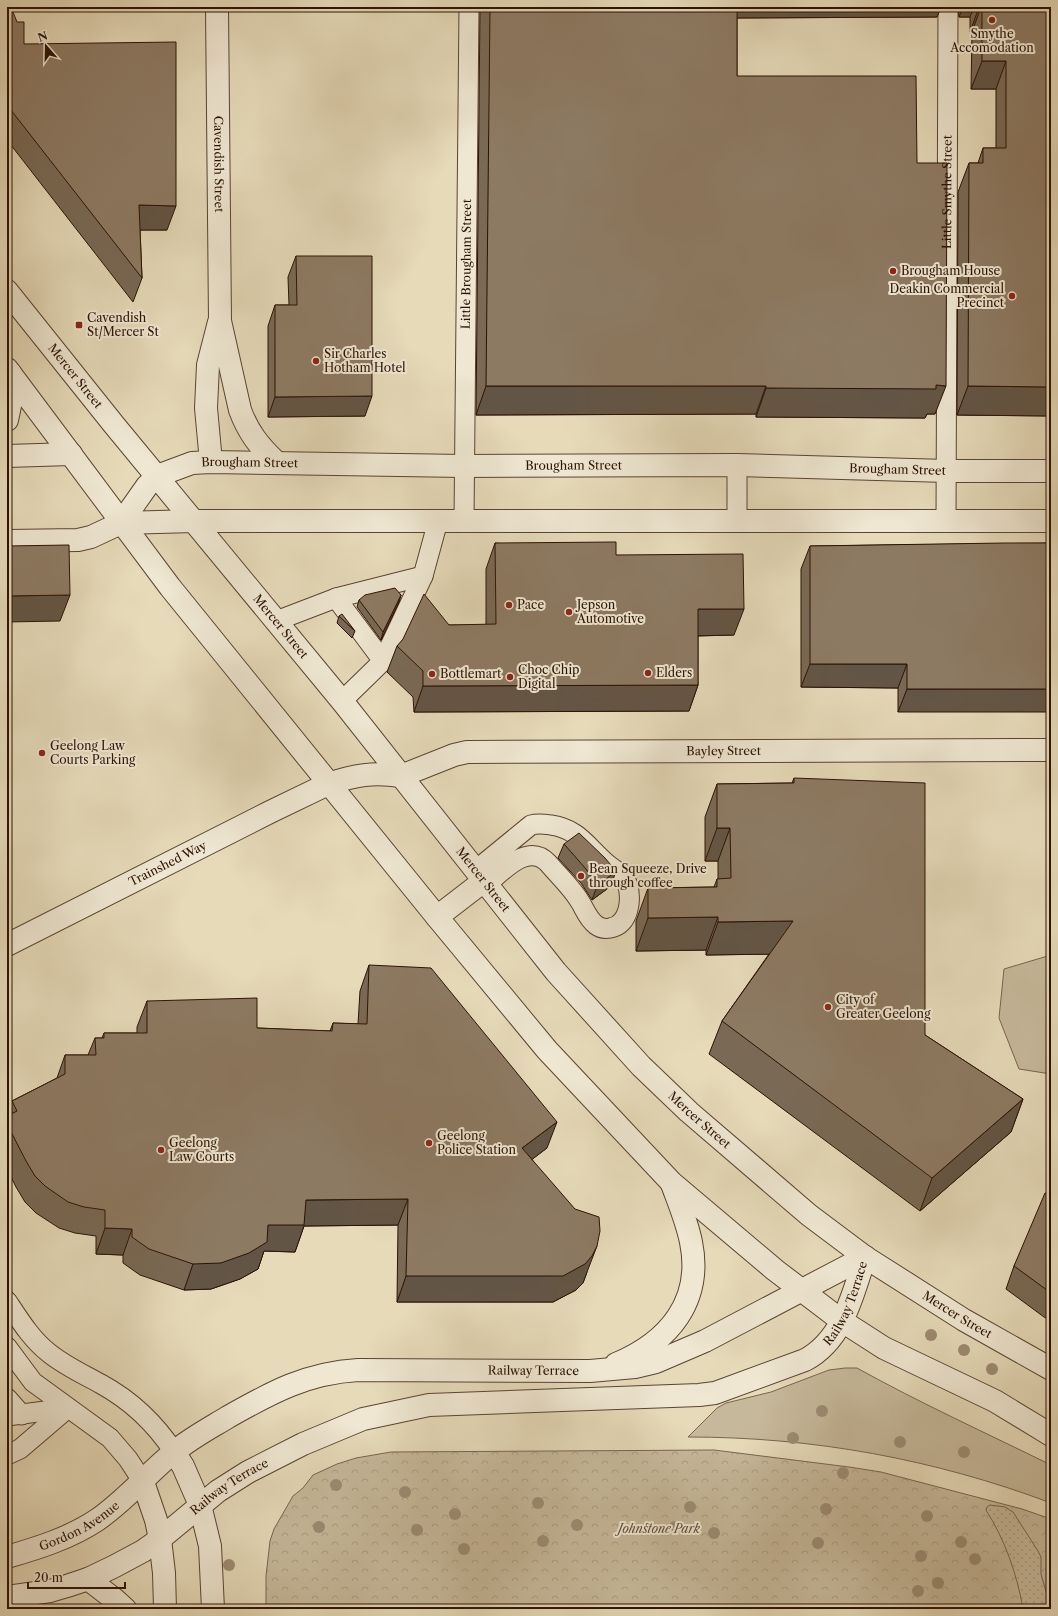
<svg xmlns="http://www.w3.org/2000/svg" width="1058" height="1616" viewBox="0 0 1058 1616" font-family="'Libre Caslon Text',serif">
<defs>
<pattern id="park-crowns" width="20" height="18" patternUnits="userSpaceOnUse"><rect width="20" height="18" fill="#c6b89a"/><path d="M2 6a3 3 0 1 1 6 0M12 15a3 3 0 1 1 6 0" fill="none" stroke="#aa9d83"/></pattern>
<pattern id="garden-dots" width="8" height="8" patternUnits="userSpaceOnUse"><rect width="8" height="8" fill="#c6b89a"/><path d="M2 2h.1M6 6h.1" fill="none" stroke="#aa9d83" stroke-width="1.8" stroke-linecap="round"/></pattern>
</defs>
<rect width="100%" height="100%" fill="#e6dab9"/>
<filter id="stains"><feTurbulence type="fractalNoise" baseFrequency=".005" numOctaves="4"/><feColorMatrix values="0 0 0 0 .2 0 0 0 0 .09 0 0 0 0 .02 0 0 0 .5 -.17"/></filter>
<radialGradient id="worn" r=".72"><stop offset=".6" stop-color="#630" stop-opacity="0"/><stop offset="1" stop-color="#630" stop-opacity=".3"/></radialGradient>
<g fill="#c6b89a" stroke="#796550">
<path d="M 1051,955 L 1051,1074 L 1019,1069 L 999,1018 L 1004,969 Z"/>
<path d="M 845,1368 L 857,1368 C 920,1403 986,1433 1051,1465 L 1051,1503 C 934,1459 813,1437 688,1437 L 717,1408 L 726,1403 L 771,1392 L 829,1370 Z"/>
</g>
<path fill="url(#park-crowns)" stroke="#796550" d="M 714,1450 L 849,1467 L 881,1472 L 1022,1509 L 1051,1519 L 1051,1609 L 266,1609 L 266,1576 L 270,1541 L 274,1529 L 293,1496 L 303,1488 L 313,1475 L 337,1464 L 356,1458 L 391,1452 Z"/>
<path fill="url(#garden-dots)" stroke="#796550" d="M 990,1505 L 1005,1507 L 1013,1512 L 1038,1551 L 1041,1557 L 1041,1574 L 1051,1609 L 1023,1609 C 1017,1574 1005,1540 986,1510 L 987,1507 Z"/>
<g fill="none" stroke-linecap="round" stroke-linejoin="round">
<g stroke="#5a4432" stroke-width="21">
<g id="service">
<path d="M 737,465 L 737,521"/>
<path id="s1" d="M 464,521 L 469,7"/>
<path id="s2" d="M 946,522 L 948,7"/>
<path d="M 336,598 L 423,576"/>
<path d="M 276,621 L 336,598 L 383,661 L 342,701"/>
<path d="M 383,661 L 423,576 L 438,521"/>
<path d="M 476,870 L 531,825 C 538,823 544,824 551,825 C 578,829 586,845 605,862 C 612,869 623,873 627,883 C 632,898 630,925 610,928 C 605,929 600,928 596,925 C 587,918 585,909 579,900 C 571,887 558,875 548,863 C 528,842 503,871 487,884"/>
<path d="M 7,1301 C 19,1319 31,1339 49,1353 C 65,1366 83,1374 101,1384 C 132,1401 155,1423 174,1452"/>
<path d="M 7,1347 L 33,1382 L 110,1438 L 128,1459 L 143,1482"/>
<path d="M 7,1398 L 22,1415"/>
<path d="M 7,1416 L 68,1408"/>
<path d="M 7,1455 L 20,1449 L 68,1408"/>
</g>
</g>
<g stroke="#5a4432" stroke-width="24">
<g id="minor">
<path id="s3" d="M 217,7 L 220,321 L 240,410 C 248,432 259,446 276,462"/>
<path d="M 7,420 L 12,396 L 10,373"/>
<path d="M 7,456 L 71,454"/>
<path d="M 211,462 L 206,408 L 208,365 L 219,322"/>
<path id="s4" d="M 157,476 L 192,463 L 211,462 L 464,466 L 737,465 L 947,471 L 1051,471"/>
<path d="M 195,521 L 1051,521"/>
<path d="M 7,541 L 78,540 L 91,537 L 121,523"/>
<path id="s5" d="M 401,776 L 454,755 L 467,752 L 1051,750"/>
<path id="s6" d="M 7,945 L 270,812 L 328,784"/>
<path d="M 200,1505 L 210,1546 L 213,1609"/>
<path d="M 160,1539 L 164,1573 L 165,1609"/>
<path d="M 88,1579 L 114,1599 L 125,1609"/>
</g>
</g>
<g stroke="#5a4432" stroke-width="24">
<g id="tertiary">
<path id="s7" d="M 7,291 L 115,426 L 342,701 L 556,972 L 641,1066 L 689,1112 L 809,1215 L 865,1257 L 964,1320 L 1051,1369"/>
<path d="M 7,369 L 170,587 L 437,917 L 547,1050 L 672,1183 L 775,1270 L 842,1321 L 884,1348 L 995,1401 L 1051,1435"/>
<path d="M 121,523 L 195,521"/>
<path d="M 121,523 L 147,486 L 157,476"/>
<path d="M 328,784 C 355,775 373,772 401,776"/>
<path d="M 437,917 L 485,880"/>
<path d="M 616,1364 C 669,1342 703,1301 691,1242 C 687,1222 679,1203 672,1184"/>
<path d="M 174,1452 L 183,1466 L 200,1505"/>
<path d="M 143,1482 L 156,1520 L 160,1539"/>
<path id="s8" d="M 7,1557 C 38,1548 70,1538 97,1520 C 126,1500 147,1474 174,1452 C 191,1438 210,1428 228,1417 C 272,1392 307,1373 358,1370 L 590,1371 L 635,1367 L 656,1362 L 705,1341 L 865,1257"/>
<path id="s9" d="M 7,1597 L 50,1591 L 67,1586 L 88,1579 L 115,1566 L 143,1551 L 160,1539 L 218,1491 L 248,1472 L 303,1444 L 363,1419 L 429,1405 L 699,1395 L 715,1393 L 805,1360 C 843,1340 853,1294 865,1257"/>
</g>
</g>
<use href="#service" stroke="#efe7d2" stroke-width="19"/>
<use href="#minor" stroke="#efe7d2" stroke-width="22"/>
<use href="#tertiary" stroke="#efe7d2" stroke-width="22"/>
</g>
<g fill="#9d8c73">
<circle cx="931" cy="1335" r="6"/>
<circle cx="964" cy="1350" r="6"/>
<circle cx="992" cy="1369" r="6"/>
<circle cx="822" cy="1411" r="6"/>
<circle cx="793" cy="1438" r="6"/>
<circle cx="900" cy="1442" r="6"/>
<circle cx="964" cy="1452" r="6"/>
<circle cx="843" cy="1473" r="6"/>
<circle cx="336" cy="1485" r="6"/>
<circle cx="405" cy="1492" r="6"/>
<circle cx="538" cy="1503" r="6"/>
<circle cx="690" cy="1507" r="6"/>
<circle cx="826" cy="1509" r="6"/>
<circle cx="455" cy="1514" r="6"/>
<circle cx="927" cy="1516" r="6"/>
<circle cx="577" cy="1525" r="6"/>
<circle cx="319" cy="1527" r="6"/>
<circle cx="675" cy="1527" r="6"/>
<circle cx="417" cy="1530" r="6"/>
<circle cx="714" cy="1533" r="6"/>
<circle cx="543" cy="1541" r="6"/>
<circle cx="961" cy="1542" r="6"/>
<circle cx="818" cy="1543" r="6"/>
<circle cx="464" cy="1549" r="6"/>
<circle cx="921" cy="1556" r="6"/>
<circle cx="975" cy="1559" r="6"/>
<circle cx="229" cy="1565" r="6"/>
<circle cx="938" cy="1583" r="6"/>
<circle cx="918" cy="1591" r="6"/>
</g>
<g fill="#796955" stroke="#2c1205">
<path d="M 7,7 L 24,44 L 167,230 L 140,230 L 142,278 L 133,302 L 7,140 Z"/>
<path d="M 480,7 L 941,7 L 937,17 L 737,18 L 737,76 L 917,163 L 935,414 L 927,414 L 925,418 L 756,417 L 756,414 L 476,415 Z"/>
<path d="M 958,7 L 1051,7 L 1051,416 L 957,415 L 958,192 L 969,163 L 978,163 L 983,148 L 996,148 L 996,89 L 971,89 L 972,32 L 970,32 L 970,17 L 959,17 Z"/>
<path d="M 296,256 L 365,416 L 268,417 L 268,326 L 275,305 L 289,305 L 288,277 Z"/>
<path d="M 495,543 L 616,555 L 734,635 L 698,636 L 698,685 L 689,711 L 414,712 L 413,697 L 387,672 L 397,646 L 449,625 L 486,625 L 486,569 Z"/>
<path d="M 1051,543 L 898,712 L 898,688 L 801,687 L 801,569 L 810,546 Z"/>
<path d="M 401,595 L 399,602 L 381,640 L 357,607 L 359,600 Z"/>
<path d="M 339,616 L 355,631 L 352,638 L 337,623 Z"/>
<path d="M 794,778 L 925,1035 L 1023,1099 L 1011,1132 L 920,1211 L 709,1054 L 722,1021 L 769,954 L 706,955 L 706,950 L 636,951 L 636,921 L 648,888 L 714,887 L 717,879 L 718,879 L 718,861 L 705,861 L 705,817 L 717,784 L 792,783 Z"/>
<path d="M 564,844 L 611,886 L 592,900 L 581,883 L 558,858 Z"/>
<path d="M 369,965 L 547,1148 L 532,1159 L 587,1272 L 583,1283 L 576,1290 L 553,1302 L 397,1302 L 398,1225 L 304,1226 L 295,1252 L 264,1251 L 258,1269 L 240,1279 L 211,1289 L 184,1290 L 140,1275 L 123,1263 L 123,1255 L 96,1254 L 96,1236 L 75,1233 L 59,1228 L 36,1213 L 25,1202 L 16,1187 L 7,1169 L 7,1116 L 12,1101 L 57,1078 L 65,1055 L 88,1055 L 95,1038 L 102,1038 L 104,1033 L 137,1033 L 137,1027 L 147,1001 L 257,1028 L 330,1031 L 333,1023 L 358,1024 L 360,991 Z"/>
<path d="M 1051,1193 L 1051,1321 L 1044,1317 L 1006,1289 L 1014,1266 Z"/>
</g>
<g fill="#635545" stroke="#2c1205">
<path d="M 731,7 L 941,7 L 937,17 L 727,18 Z"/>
<path d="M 963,7 L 974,7 L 970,17 L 959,17 Z"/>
<path d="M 979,7 L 981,7 L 972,32 L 970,32 Z"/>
<path d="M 982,61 L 1006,61 L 996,89 L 971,89 Z"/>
<path d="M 139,205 L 176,206 L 167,230 L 130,230 Z"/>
<path d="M 936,385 L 946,386 L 935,414 L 927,414 L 925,418 L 756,417 L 766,388 Z"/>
<path d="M 486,386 L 766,386 L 756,414 L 476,415 Z"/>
<path d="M 968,386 L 1051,387 L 1051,416 L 957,415 Z"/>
<path d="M 372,396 L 365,416 L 268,417 L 275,397 Z"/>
<path d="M 70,595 L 60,621 L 7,622 L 7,596 Z"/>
<path d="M 401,595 L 399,602 L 381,640 L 383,632 Z"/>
<path d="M 698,609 L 744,609 L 734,635 L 688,636 Z"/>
<path d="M 810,664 L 907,664 L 898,688 L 801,687 Z"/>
<path d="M 698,685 L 689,711 L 414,712 L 423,686 Z"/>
<path d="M 907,689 L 1051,689 L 1051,712 L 898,712 Z"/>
<path d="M 717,828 L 730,828 L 718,861 L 705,861 Z"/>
<path d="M 616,871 L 611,886 L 592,900 L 597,886 Z"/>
<path d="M 718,917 L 706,950 L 636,951 L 648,918 Z"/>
<path d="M 793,921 L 781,954 L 706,955 L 718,922 Z"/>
<path d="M 1023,1099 L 1011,1132 L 920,1211 L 932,1178 Z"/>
<path d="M 557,1122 L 547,1148 L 513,1174 L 522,1148 Z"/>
<path d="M 408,1199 L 398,1225 L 304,1226 L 295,1252 L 264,1251 L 258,1269 L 240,1279 L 211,1289 L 184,1290 L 193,1264 L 268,1225 L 306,1200 Z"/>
<path d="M 105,1228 L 132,1229 L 123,1255 L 96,1254 Z"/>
<path d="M 597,1246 L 587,1272 L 583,1283 L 576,1290 L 553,1302 L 397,1302 L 406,1276 Z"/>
</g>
<g fill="#8d7a63" stroke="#2c1205">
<path d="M 7,7 L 11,7 L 17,22 L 24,22 L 24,44 L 176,42 L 176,206 L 139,205 L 142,278 L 7,105 Z"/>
<path d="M 490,7 L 737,7 L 737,76 L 916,76 L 917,163 L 947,163 L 946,386 L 936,385 L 936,389 L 766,388 L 766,386 L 486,386 Z"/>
<path d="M 982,7 L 1051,7 L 1051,387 L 968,386 L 969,163 L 983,163 L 983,148 L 1006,148 L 1006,61 L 982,61 Z"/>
<path d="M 296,256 L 372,256 L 372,396 L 275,397 L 275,305 L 297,305 Z"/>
<path d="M 616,542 L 616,555 L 743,554 L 744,609 L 698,609 L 698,685 L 423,686 L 423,671 L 397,646 L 403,639 L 424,594 L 449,625 L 496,624 L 495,543 Z"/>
<path d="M 1004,543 L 1051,543 L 1051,689 L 907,689 L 907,664 L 810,664 L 810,546 Z"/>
<path d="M 69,545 L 70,595 L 7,596 L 7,546 Z"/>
<path d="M 395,588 L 401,595 L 383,632 L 359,600 L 365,595 Z"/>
<path d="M 342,614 L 355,631 L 339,616 Z"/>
<path d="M 794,778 L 925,783 L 925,1035 L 1023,1099 L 932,1178 L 722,1021 L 793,921 L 718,922 L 718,917 L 648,918 L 648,888 L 717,887 L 717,879 L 731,878 L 730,828 L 717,828 L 717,784 L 794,783 Z"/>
<path d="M 579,833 L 605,858 L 616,871 L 597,886 L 586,869 L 564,844 Z"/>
<path d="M 369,965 L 431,968 L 557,1122 L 522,1148 L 575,1209 L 599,1217 L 600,1231 L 597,1246 L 592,1256 L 585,1264 L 563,1276 L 406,1276 L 408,1199 L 306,1200 L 304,1225 L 268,1225 L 267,1242 L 249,1253 L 221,1263 L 193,1264 L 149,1249 L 132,1237 L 132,1229 L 105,1228 L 105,1210 L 84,1207 L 68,1202 L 45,1186 L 35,1176 L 26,1161 L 7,1124 L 7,1116 L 17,1111 L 12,1101 L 65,1074 L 65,1055 L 96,1055 L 95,1038 L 104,1038 L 104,1033 L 147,1033 L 147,1001 L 257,998 L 257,1028 L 332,1031 L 333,1023 L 367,1024 Z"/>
<path d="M 1045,1193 L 1051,1193 L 1051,1293 L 1014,1266 Z"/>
</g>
<g fill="#8f2418" stroke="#efe7d2" stroke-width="1.5">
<circle cx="992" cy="20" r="4"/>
<circle cx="893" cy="271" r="4"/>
<circle cx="1012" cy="296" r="4"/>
<rect x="75" y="321" width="8" height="8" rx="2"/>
<circle cx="316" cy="361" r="4"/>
<circle cx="509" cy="605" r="4"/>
<circle cx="569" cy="612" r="4"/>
<circle cx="648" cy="673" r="4"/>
<circle cx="432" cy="674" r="4"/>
<circle cx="510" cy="677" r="4"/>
<circle cx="42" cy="753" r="4"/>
<circle cx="581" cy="876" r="4"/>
<circle cx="828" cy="1007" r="4"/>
<circle cx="429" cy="1143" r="4"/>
<circle cx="161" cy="1150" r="4"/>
</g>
<g text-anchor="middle" stroke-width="4" stroke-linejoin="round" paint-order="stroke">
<g font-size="12" fill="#2c1205" stroke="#efe7d2" text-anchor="start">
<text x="992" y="38" text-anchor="middle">Smythe<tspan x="992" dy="14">Accomodation</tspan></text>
<text x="901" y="275">Brougham House</text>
<text x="1004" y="293" text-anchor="end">Deakin Commercial<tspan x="1004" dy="14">Precinct</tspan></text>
<text x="87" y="322">Cavendish<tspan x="87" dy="14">St/Mercer St</tspan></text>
<text x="324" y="358">Sir Charles<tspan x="324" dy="14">Hotham Hotel</tspan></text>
<text x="517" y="609">Pace</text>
<text x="577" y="609">Jepson<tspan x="577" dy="14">Automotive</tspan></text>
<text x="518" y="674">Choc Chip<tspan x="518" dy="14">Digital</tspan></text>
<text x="656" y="677">Elders</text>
<text x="440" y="678">Bottlemart</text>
<text x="50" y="750">Geelong Law<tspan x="50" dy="14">Courts Parking</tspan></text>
<text x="589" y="873">Bean Squeeze, Drive<tspan x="589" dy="14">through coffee</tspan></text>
<text x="836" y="1004">City of<tspan x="836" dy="14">Greater Geelong</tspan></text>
<text x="437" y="1140">Geelong<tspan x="437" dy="14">Police Station</tspan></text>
<text x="169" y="1147">Geelong<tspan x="169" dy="14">Law Courts</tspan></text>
</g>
<g font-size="12" fill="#2c1205" stroke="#efe7d2">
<text dy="4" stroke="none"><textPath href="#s3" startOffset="157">Cavendish Street</textPath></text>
<text dy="4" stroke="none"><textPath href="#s2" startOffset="330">Little Smythe Street</textPath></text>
<text dy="4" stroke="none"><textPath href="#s1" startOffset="257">Little Brougham Street</textPath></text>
<text dy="4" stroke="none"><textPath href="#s7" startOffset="109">Mercer Street</textPath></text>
<text dy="4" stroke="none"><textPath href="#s4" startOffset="95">Brougham Street</textPath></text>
<text dy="4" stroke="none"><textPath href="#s4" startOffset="419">Brougham Street</textPath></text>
<text dy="4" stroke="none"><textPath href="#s4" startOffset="743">Brougham Street</textPath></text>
<text dy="4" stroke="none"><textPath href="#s7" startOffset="433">Mercer Street</textPath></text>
<text dy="4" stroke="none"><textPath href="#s5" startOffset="327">Bayley Street</textPath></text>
<text dy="4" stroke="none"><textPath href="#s6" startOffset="180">Trainshed Way</textPath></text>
<text dy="4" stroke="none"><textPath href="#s7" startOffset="757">Mercer Street</textPath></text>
<text dy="4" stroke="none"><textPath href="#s7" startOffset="1081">Mercer Street</textPath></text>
<text dy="4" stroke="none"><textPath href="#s9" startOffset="925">Railway Terrace</textPath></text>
<text dy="4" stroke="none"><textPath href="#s7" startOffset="1405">Mercer Street</textPath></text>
<text dy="4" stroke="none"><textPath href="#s8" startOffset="580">Railway Terrace</textPath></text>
<text dy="4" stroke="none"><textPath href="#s9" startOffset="253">Railway Terrace</textPath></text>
<text dy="4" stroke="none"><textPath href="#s8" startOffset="79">Gordon Avenue</textPath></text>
</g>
<g font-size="12" font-style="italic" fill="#624c39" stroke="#efe7d2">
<text x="659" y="1533">Johnstone Park</text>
</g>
</g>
<rect width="1058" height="1616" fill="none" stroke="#e6dab9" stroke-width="24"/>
<rect x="8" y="8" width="1042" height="1600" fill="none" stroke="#2c1205" stroke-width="2"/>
<rect x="12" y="12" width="1034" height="1592" fill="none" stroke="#2c1205"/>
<g transform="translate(46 46) rotate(340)" stroke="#efe7d2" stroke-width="3" paint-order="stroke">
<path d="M0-3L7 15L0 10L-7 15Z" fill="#2c1205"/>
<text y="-6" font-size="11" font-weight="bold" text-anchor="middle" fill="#2c1205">N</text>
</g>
<path d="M28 1582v6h97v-6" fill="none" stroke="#2c1205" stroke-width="2"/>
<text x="34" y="1582" font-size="12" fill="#2c1205" stroke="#efe7d2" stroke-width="3" paint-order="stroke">20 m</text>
<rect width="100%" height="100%" filter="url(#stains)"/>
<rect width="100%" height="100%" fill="url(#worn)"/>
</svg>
